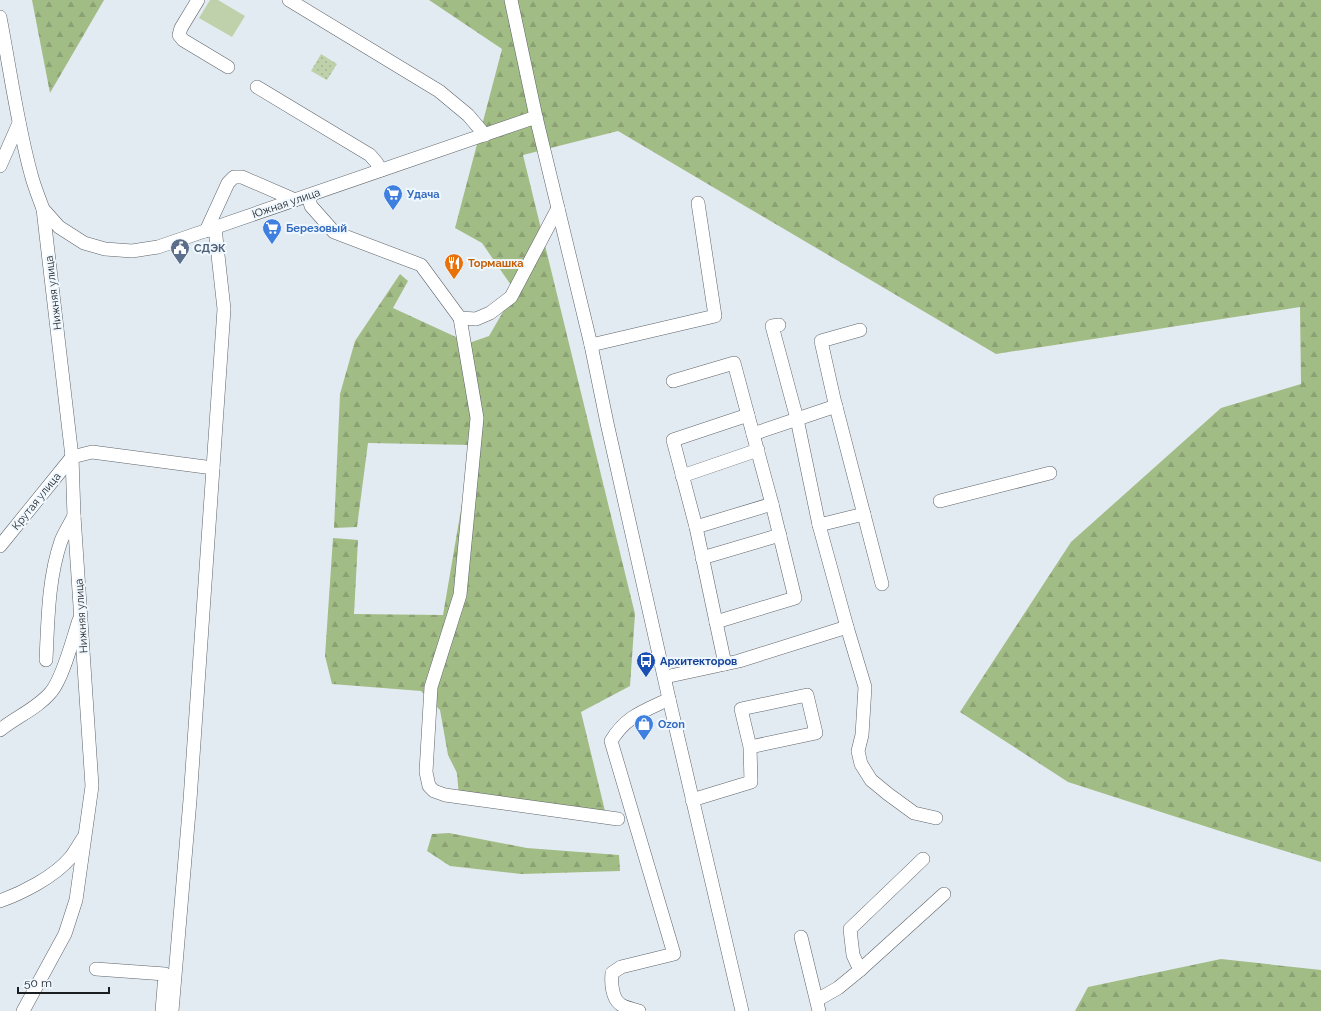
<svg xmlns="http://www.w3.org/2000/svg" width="1321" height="1011" viewBox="0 0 1321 1011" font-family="Raleway,sans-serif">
<defs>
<pattern id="grass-dots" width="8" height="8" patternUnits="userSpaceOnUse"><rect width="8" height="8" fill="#bed1aa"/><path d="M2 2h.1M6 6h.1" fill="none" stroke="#a3b392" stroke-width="1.8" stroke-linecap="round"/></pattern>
<pattern id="forest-firs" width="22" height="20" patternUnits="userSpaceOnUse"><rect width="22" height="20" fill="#a2bc85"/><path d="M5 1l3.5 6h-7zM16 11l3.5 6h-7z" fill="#8ba173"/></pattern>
</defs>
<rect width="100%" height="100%" fill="#e3ebf2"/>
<path fill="url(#grass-dots)" d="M 321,54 L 337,64 L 327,80 L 311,71 Z"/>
<g fill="url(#forest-firs)">
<path d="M 32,0 L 104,0 L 50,93 Z"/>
<path d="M 429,0 L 1321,0 L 1321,862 L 1226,833 L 1068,782 L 960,712 L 1071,542 L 1221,408 L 1301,384 L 1300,307 L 996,354 L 618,131 L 523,155 L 635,614 L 630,686 L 581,712 L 606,815 L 459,797 L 457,773 L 448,755 L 440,710 L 421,691 L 332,684 L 325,656 L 333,538 L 358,540 L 354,614 L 443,615 L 472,445 L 368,443 L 357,527 L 334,528 L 340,394 L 355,341 L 400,274 L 408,281 L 393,308 L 469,343 L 489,336 L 515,291 L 482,243 L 455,228 L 502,49 Z"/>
<path d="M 449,833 L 527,848 L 619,855 L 620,871 L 521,874 L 450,866 L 427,851 L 432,834 Z"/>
<path d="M 1221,959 L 1321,970 L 1321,1011 L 1075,1011 L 1088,987 Z"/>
</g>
<path fill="#bed1aa" d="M 210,0 L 218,0 L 245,16 L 232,37 L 199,18 Z"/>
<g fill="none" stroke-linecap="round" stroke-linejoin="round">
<g stroke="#5e646a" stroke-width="14">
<g id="minor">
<path d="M 198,0 L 181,28 L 179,35 L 183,40 L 228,67"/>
<path d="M 289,0 L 439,91 L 468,115 L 485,135"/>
<path d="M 511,0 L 536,117 L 591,345 L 607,423 L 669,699 L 742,1011"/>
<path d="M 0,17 C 10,69 17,123 31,174 C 34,186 39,198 43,209 L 72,457 L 74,516 L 92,786 L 76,900 L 65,934 L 23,1011"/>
<path d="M 257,87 L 370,155 L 376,162 L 381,170"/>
<path d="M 0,166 L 19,123"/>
<path d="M 308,196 L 311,206 L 334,232 L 421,265 L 460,318 L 477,418 L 460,595 L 431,687 L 426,772 L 429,786 L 434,791 L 445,795 L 618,819"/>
<path d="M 43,209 L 59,227 L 84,243 L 105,249 L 132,251 L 158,247 L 536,117"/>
<path d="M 206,231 L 228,183 L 234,177 L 242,177 L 295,200"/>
<path d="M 460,318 L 476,319 L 490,313 L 511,297 L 558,208"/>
<path d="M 779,325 L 772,326 L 797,419 L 819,525 L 847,627"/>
<path d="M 860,330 L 821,341 L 834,399 L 882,584"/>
<path d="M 591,345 L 715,316 L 698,203"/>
<path d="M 673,381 L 734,363 L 753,434 L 836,406"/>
<path d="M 748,415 L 673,440 L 696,527 L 716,622 L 795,598 L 772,504 L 753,434"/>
<path d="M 682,476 L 758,450"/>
<path d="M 940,501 L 1050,473"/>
<path d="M 819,525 L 864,514"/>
<path d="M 696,527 L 772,504"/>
<path d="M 0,546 L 72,457 L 92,452 L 213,468"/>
<path d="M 702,558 L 780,535"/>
<path d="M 716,622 L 725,664"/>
<path d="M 46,660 C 48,620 48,579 61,541 C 64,533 70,524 74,516"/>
<path d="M 665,677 L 739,661 L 847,627 L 865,687 L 862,735 L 858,751 L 861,764 L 871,780 L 888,794 L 914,813 L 936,818"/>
<path d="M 0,730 C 16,717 38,708 51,692 C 63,678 73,638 79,620"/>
<path d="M 692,800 L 751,782 L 750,747 L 816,733 L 807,695 L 741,709 L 750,747"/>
<path d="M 0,901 C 22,893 54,877 70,858 C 75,852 79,844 84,837"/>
<path d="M 801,937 L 819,1011"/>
<path d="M 96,969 L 165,974 L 162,1011"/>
<path d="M 860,970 L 853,955 L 850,929 L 923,859"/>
<path d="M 817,1000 L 838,988 L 860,970 L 944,894"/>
<path d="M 172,1011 L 190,800 L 224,309 L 215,228"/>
<path d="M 639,1011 C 634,1009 625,1008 620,1004 C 612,998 611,983 612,973 L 621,967 L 674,954 L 611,741 C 626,716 644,711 669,699"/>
</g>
</g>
<use href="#minor" stroke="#fff" stroke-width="13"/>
</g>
<defs>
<g id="supermarket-pin" transform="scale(1)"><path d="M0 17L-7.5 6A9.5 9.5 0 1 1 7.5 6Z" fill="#3f7fe0" stroke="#f0f8ff"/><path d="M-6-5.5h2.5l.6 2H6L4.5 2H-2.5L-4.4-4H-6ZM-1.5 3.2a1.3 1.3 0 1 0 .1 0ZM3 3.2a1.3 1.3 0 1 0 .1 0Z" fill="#fff"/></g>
<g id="civic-pin" transform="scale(1)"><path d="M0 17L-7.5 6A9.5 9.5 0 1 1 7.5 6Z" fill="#5c6f8a" stroke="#f0f8ff"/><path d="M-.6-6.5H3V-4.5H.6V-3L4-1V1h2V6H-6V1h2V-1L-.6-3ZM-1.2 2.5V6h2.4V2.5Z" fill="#fff"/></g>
<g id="restaurant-pin" transform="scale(1)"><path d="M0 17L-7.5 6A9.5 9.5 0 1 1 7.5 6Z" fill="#e8710a" stroke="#f0f8ff"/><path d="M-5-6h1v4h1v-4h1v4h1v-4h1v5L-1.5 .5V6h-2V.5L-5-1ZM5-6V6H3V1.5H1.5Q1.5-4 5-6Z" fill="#fff"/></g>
<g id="bus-pin" transform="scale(1)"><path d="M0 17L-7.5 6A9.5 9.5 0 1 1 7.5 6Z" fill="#1a4fb4" stroke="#f0f8ff"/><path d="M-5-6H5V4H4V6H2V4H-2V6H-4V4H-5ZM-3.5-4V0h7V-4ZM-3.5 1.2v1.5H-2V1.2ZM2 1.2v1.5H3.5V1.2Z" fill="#fff"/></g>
<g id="shop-pin" transform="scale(1)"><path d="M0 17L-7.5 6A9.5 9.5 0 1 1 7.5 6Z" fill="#3f7fe0" stroke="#f0f8ff"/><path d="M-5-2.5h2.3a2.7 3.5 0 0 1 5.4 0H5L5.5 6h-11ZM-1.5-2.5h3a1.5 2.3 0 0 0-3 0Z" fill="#fff"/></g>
</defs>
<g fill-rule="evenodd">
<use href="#supermarket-pin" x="393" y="194"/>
<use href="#supermarket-pin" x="272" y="228"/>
<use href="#civic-pin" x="180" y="248"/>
<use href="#restaurant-pin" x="454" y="263"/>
<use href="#bus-pin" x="646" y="661"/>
<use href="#shop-pin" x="644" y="724"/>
</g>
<g text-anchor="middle" stroke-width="4" stroke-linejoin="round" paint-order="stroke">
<g font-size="11" font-weight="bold" fill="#366cbe" stroke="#f0f8ff" text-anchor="start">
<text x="407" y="198">Удача</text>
<text x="286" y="232">Березовый</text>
<text x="658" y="728">Ozon</text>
</g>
<g font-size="11" fill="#1b1e20" stroke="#f0f8ff">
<text transform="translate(286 203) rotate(-19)" y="4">Южная улица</text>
<text transform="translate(53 293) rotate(-97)" y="4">Нижняя улица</text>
<text transform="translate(36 501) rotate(-51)" y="4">Крутая улица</text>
<text transform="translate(81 616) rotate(-94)" y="4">Нижняя улица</text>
</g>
<g font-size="11" font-weight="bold" fill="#4e5e75" stroke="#f0f8ff" text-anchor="start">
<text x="194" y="252">СДЭК</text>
</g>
<g font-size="11" font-weight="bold" fill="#c56008" stroke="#f0f8ff" text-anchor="start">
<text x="468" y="267">Тормашка</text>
</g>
<g font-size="11" font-weight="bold" fill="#164399" stroke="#f0f8ff" text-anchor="start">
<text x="660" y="665">Архитекторов</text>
</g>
</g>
<path d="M18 987v6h91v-6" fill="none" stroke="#1b1e20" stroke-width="2"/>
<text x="24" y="987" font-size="12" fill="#1b1e20" stroke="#f0f8ff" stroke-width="3" paint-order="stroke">50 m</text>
</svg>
